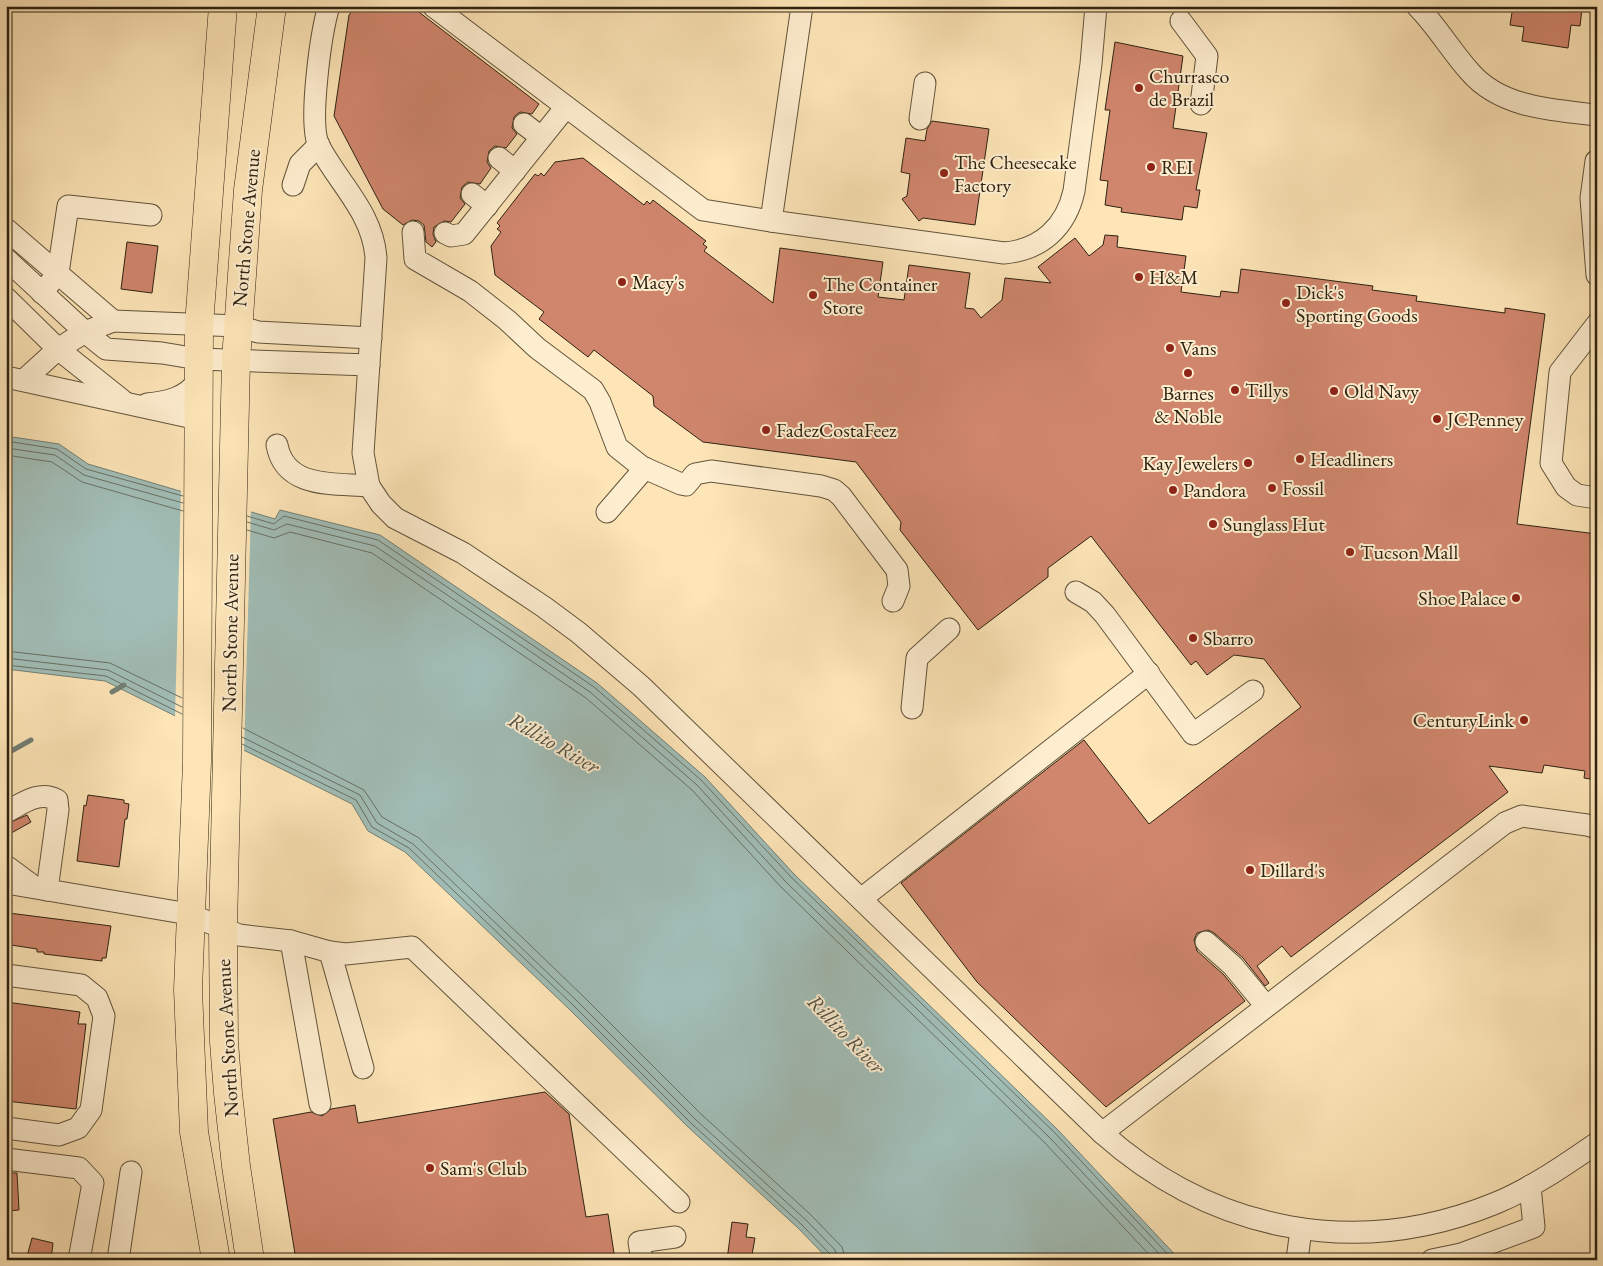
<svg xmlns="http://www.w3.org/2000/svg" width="1603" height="1266" viewBox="0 0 1603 1266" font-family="'EB Garamond',serif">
<rect width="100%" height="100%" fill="#fde5b7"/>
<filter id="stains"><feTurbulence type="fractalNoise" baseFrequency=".004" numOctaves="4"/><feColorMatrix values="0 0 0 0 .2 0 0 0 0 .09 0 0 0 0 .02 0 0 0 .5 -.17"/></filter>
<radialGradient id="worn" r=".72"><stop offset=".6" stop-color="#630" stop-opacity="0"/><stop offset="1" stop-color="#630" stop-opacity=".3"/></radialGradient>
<path fill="#a1bdb6" stroke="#737f74" d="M 6,436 L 59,444 L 88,464 L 275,519 L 280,510 L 380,535 L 597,683 L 705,777 L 794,874 L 1058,1130 L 1180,1260 L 829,1260 L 798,1228 L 688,1127 L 570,1010 L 405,852 L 368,831 L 352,804 L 105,681 L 6,669 Z"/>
<path fill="#fde5b7" d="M 181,488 L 251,509 L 244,753 L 175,718 Z"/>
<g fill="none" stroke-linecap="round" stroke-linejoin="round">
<g stroke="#687064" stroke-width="1">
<path d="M 6,441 L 57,449 L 86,469 L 183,496"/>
<path d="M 6,448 L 55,455 L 84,475 L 183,503"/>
<path d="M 6,455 L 52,462 L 82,482 L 183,511"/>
<path d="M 247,516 L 274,524 L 284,516 L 378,540 L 594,687 L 701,780 L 791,877 L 1055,1133 L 1173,1260"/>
<path d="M 247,522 L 274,530 L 287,524 L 375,546 L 590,692 L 697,785 L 786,882 L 1050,1138 L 1165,1260"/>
<path d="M 247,530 L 274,538 L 290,532 L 372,553 L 586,698 L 692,790 L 781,887 L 1045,1143 L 1154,1260"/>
<path d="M 6,651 L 110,663 L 182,698"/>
<path d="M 6,658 L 108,670 L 182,707"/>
<path d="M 6,665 L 106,676 L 182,714"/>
<path d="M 243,728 L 364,790 L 382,817 L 419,838 L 584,997 L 700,1113 L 811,1215 L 842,1247 L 846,1260"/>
<path d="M 242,737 L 360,795 L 377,823 L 413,844 L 578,1002 L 695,1119 L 806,1220 L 835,1250 L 838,1260"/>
<path d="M 242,744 L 356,800 L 372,827 L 409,848 L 574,1006 L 691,1123 L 802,1225 L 830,1254 L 832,1260"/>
</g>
<g stroke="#737f74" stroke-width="5">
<path d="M 112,692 L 124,685"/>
<path d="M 6,754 L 31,740"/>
</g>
</g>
<g fill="#d0866d" stroke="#2e2211">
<path d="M 356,6 L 411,6 L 539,104 L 532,114 L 520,112 L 514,117 L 512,128 L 517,134 L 506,148 L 495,146 L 489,151 L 487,162 L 491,168 L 480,184 L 468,182 L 462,187 L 460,198 L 465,204 L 451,222 L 444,221 L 434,227 L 433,234 L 436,242 L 432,247 L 426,242 L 424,225 L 419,221 L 412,220 L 403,225 L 383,209 L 334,116 L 349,15 Z"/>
<path d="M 1513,6 L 1574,6 L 1573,8 L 1582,9 L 1580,26 L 1571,25 L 1568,48 L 1522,41 L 1524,27 L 1510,25 Z"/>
<path d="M 1115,42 L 1183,56 L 1173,128 L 1207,133 L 1196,190 L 1200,190 L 1197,208 L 1184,206 L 1182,220 L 1121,212 L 1122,208 L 1105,205 L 1108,181 L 1100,180 L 1110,110 L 1105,110 Z"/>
<path d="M 932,121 L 989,129 L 975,225 L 923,218 L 919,221 L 902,199 L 907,196 L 910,174 L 901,172 L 906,138 L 925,141 L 927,129 Z"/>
<path d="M 583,158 L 644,205 L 647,201 L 650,204 L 653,200 L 706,241 L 703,244 L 707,247 L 704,251 L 773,303 L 780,248 L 883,262 L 878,297 L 904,300 L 909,265 L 970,273 L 965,308 L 974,309 L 981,318 L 1002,300 L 1005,278 L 1051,283 L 1038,267 L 1075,238 L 1089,256 L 1103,245 L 1105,235 L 1118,236 L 1117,247 L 1186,256 L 1181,292 L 1220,297 L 1221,291 L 1238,293 L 1241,269 L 1373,286 L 1372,290 L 1417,296 L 1416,301 L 1505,313 L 1505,308 L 1545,314 L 1517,524 L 1597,534 L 1597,780 L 1584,778 L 1585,771 L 1544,765 L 1542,773 L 1489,766 L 1508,792 L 1291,957 L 1282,946 L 1257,966 L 1269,983 L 1265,986 L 1243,958 L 1214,933 L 1208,930 L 1197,933 L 1194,940 L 1197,951 L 1224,975 L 1245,1001 L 1106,1107 L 977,982 L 901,883 L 1084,740 L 1149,824 L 1301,707 L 1264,659 L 1234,655 L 1207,675 L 1196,661 L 1191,665 L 1091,536 L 1048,568 L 1048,577 L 978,630 L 900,530 L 901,522 L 856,462 L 703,442 L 654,406 L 653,396 L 594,350 L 588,357 L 539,319 L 544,312 L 495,275 L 491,246 L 501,232 L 497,229 L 500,226 L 497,223 L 535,174 L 538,176 L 541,173 L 544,176 L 555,162 Z"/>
<path d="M 127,242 L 158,246 L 152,293 L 121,289 Z"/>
<path d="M 88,795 L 124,800 L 124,803 L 129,804 L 127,819 L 125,819 L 119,867 L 77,861 L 84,805 L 86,806 Z"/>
<path d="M 27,815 L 31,822 L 6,836 L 6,824 Z"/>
<path d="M 9,913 L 111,926 L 106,958 L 102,958 L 102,961 L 44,954 L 44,952 L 37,952 L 37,949 L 11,945 L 12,939 L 6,938 Z"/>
<path d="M 6,1002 L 80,1012 L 78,1024 L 86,1024 L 76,1109 L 6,1101 L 9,1044 L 6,1043 Z"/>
<path d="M 545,1092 L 569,1114 L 586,1217 L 608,1214 L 615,1260 L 296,1260 L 273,1119 L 311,1112 L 322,1116 L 331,1109 L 355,1105 L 358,1123 Z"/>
<path d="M 6,1173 L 17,1173 L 19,1210 L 6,1211 Z"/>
<path d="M 732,1222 L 748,1224 L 746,1237 L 755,1238 L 751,1260 L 727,1260 Z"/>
<path d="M 32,1238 L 53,1243 L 51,1260 L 26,1260 Z"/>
</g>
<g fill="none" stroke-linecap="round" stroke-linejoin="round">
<g stroke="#62533a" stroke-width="23">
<g id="minor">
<path d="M 329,6 C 321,32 308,124 319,146 C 339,184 373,213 376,258 L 363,453 L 369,486 L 381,504 L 395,518 L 463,553 L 544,607 L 579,633 L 641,686 L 1102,1133 C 1213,1232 1357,1260 1496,1203 C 1532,1188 1565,1165 1597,1143"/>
<path d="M 433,6 L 703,210 L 771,221"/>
<path d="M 802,6 L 771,221 L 1004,253 C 1041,250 1066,227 1074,191 L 1091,64 L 1096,6"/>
<path d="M 1417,6 C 1437,26 1451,51 1470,72 C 1501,108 1553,110 1597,115"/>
<path d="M 1181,21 L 1207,56 L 1201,104"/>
<path d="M 920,119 L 925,83"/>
<path d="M 524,124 L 541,137"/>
<path d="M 499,158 L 515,171"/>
<path d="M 1596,161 L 1591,198 L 1597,275"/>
<path d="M 293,185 L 300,164 L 319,145"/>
<path d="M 472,194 L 487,206"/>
<path d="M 6,229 L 113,321"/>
<path d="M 413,232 L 415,259 L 470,291 L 507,320 L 537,348 L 593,390 L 600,402 L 617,447 L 642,467 L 681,484 L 686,485 L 695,474 L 711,471 L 821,486 L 834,490 L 841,496 L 897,570 L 899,586 L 893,601"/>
<path d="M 445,233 L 451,236 L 464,234 L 566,107"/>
<path d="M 6,259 L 85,332 L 106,349 L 162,353 L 198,359 L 369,365"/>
<path d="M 42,293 L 58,273 L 68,206 L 151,215"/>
<path d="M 6,298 L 58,349 L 122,400"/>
<path d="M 1597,324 L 1560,372 L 1551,463 L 1566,487 L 1577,495 L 1597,498"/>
<path d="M 6,377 L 198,419"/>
<path d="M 24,380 L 58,349 L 85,332 L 113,321 L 238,326 L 258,332 L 371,338"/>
<path d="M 147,404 C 167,402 186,398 198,381"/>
<path d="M 277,445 C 285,489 334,483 369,486"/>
<path d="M 607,512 L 645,468"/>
<path d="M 1076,592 L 1093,602 L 1105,615 L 1193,734 L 1253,691"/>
<path d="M 912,708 L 917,658 L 949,629"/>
<path d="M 6,812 C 22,804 39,790 57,800 L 58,810 L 47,890"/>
<path d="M 6,866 L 33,886"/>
<path d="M 6,883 L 189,914 L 239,935 L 291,941 L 330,952 L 346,954 L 412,947 L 679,1202"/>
<path d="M 861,899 L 1149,673"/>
<path d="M 291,941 L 320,1104"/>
<path d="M 1206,942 L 1233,966 L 1266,1006"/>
<path d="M 330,952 L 363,1068"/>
<path d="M 6,975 L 81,985 L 97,998 L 104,1016 L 91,1110 L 78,1128 L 59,1135 L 6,1128"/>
<path d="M 1102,1133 L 1505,823 L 1522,816 L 1587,825 L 1597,828"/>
<path d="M 6,1159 L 79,1168 L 93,1183 L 79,1260"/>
<path d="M 118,1260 L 131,1172"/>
<path d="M 642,1260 L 639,1242 L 675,1237"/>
<path d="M 1297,1260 L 1301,1229"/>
<path d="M 1432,1260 L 1461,1254 L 1534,1227 L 1530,1186"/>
</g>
</g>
<g stroke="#2e2211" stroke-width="29">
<g id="major">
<path d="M 216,1260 L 194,1132 L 188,990 L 197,762 L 199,325 L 223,6"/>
<path d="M 250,1260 L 236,1166 L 228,1093 L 224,1042 L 223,928 L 236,360 L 248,190 L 272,6"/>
</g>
</g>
<use href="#minor" stroke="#feeed0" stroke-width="21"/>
<use href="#major" stroke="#fde5b7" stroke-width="28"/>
</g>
<g fill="#8f2418" stroke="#feeed0" stroke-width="2">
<circle cx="1139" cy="88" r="5"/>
<circle cx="1151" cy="167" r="5"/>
<circle cx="944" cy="173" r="5"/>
<circle cx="1139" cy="277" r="5"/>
<circle cx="622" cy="282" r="5"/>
<circle cx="813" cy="295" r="5"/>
<circle cx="1286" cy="303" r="5"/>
<circle cx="1170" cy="348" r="5"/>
<circle cx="1188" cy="373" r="5"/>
<circle cx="1235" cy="390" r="5"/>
<circle cx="1334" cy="391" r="5"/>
<circle cx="1437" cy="419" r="5"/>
<circle cx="766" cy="430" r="5"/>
<circle cx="1300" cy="459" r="5"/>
<circle cx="1248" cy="463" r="5"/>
<circle cx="1272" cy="488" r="5"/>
<circle cx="1173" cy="490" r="5"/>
<circle cx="1213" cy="524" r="5"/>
<circle cx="1350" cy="552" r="5"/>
<circle cx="1516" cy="598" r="5"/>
<circle cx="1193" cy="638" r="5"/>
<circle cx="1524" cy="720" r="5"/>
<circle cx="1250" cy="870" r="5"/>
<circle cx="430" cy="1168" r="5"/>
</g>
<g text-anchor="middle" stroke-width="4" stroke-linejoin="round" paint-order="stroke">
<g font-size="20" fill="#2e2211" stroke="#feeed0" text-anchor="start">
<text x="1149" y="83">Churrasco<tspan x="1149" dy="23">de Brazil</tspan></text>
<text x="954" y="169">The Cheesecake<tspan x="954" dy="23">Factory</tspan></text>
<text x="1161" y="174">REI</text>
<text x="1149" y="284">H&amp;M</text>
<text x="632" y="289">Macy's</text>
<text x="823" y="291">The Container<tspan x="823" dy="23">Store</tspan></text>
<text x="1296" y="299">Dick's<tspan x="1296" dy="23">Sporting Goods</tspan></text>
<text x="1180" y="355">Vans</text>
<text x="1245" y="397">Tillys</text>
<text x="1344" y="398">Old Navy</text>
<text x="1188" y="400" text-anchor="middle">Barnes<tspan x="1188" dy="23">&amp; Noble</tspan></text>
<text x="1447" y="426">JCPenney</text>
<text x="776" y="437">FadezCostaFeez</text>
<text x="1310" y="466">Headliners</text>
<text x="1238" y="470" text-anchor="end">Kay Jewelers</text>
<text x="1282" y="495">Fossil</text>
<text x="1183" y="497">Pandora</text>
<text x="1223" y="531">Sunglass Hut</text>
<text x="1360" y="559">Tucson Mall</text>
<text x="1506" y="605" text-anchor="end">Shoe Palace</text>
<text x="1203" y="645">Sbarro</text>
<text x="1514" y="727" text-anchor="end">CenturyLink</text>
<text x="1260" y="877">Dillard's</text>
<text x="440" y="1175">Sam's Club</text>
</g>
<g font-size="20" fill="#2e2211" stroke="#feeed0">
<text transform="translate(246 228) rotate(-85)" y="7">North Stone Avenue</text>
<text transform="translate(230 633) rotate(-89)" y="7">North Stone Avenue</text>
<text transform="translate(227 1038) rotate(-93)" y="7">North Stone Avenue</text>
</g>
<g font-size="21" font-style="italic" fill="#505043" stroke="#feeed0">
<text transform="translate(554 743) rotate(30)" y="7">Rillito River</text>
<text transform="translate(846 1034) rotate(46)" y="7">Rillito River</text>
</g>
</g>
<rect width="1603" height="1266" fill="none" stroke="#fde5b7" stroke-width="25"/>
<rect x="8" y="8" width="1588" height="1251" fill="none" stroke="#2e2211" stroke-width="2.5"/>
<rect x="12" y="12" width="1578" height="1241" fill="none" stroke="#2e2211"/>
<rect width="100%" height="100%" filter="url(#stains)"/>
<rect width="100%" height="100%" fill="url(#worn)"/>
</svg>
